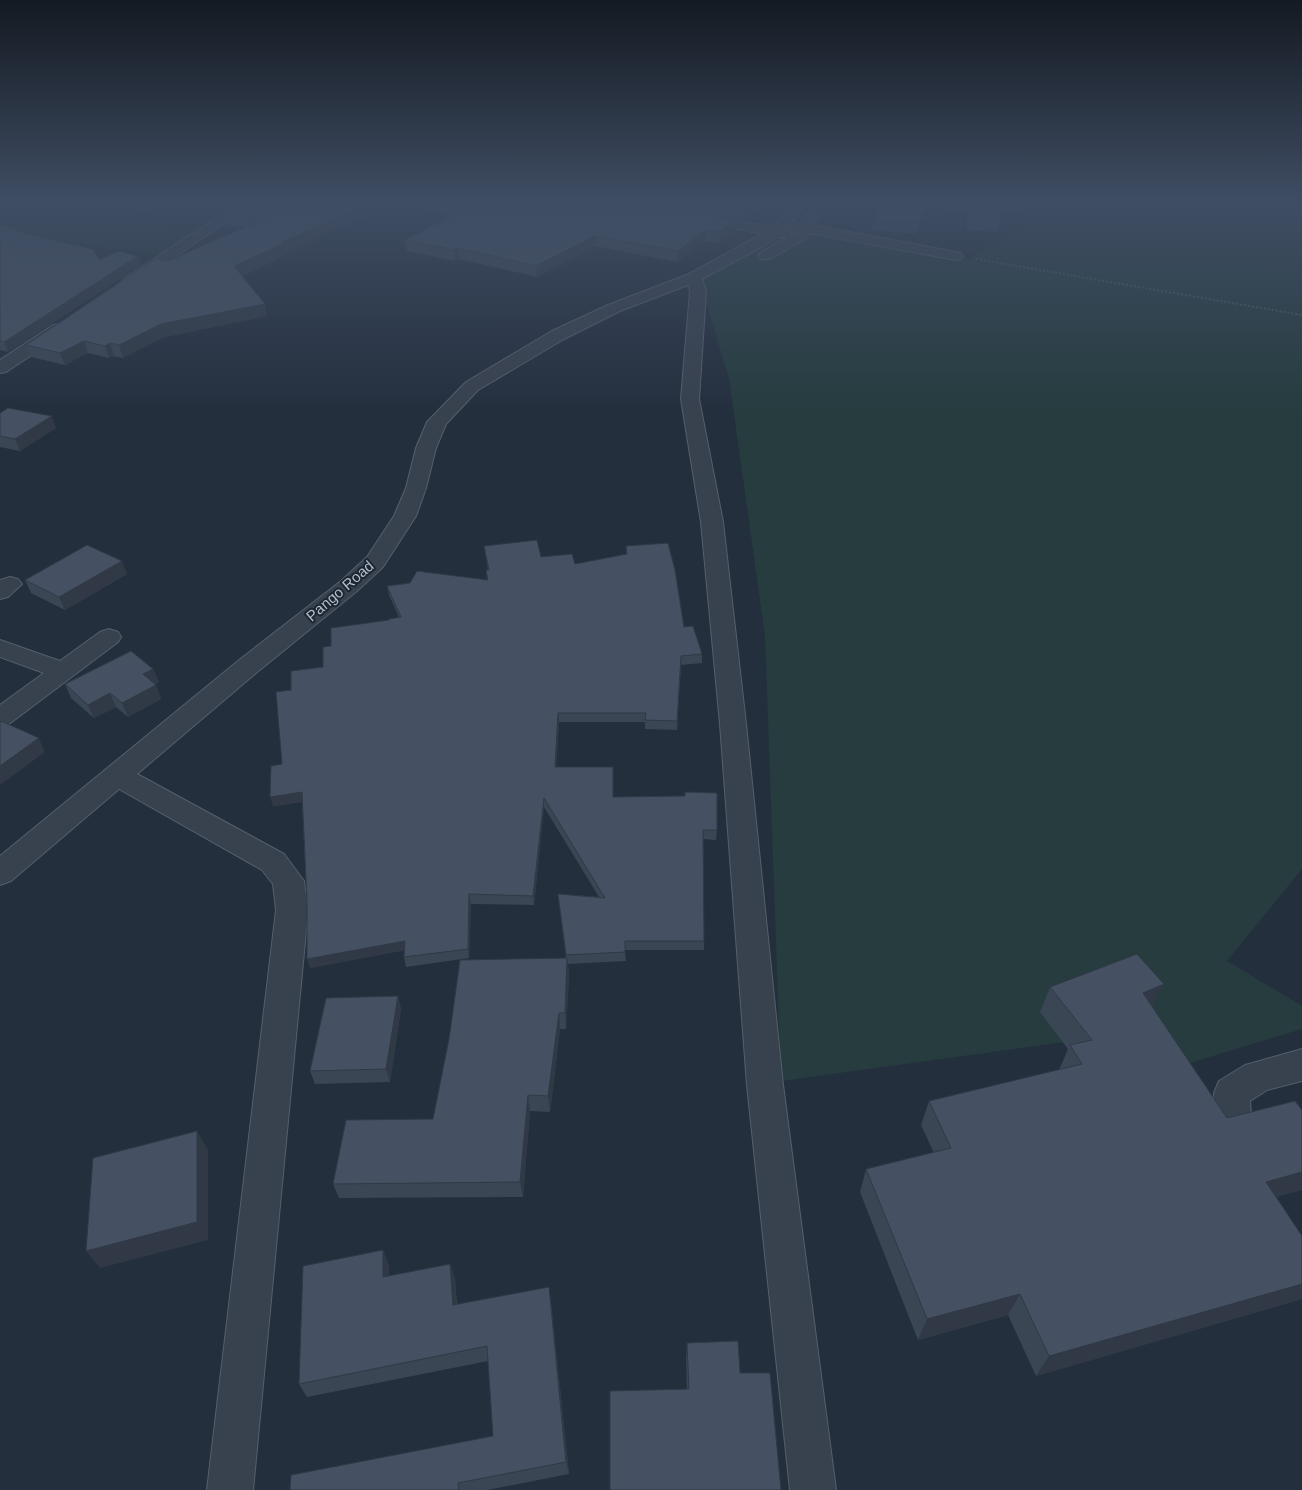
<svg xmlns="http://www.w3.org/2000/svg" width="1302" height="1490" viewBox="0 0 1302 1490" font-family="Helvetica,sans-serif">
<rect width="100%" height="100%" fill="#242f3e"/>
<g fill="#263c3f">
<path d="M 0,203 L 157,203 L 125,222 L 199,229 L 160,255 L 69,244 L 0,288 Z"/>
<path d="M 1043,203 L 1302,203 L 1302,869 L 1227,961 L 1302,1006 L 1302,1029 L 1180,1066 L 1152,1030 L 781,1081 L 765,636 L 729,378 L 698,277 L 786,231 L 970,259 L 1022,226 Z"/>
</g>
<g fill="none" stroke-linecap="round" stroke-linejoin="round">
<g stroke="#565f6c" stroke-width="2">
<g id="minor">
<path d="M 239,203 L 254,203 L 135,284 L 125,284 L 122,281 L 125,278 Z"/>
<path d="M 620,203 L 645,203 L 771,227 L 778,222 L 792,203 L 806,203 L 792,222 L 800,223 L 814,203 L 826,203 L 812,225 L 956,252 L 961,253 L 963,256 L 961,259 L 956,260 L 809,233 L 807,238 L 770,259 L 760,259 L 758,256 L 760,253 L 787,237 L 777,237 L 767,244 L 702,279 L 706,291 L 699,399 L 723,522 L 746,724 L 783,1085 L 836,1490 L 790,1490 L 747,1085 L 720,724 L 701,522 L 681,399 L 690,291 L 688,285 L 620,311 L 564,339 L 478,390 L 446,424 L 436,448 L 426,488 L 416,516 L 383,567 L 357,591 L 256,673 L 137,774 L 284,854 L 304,881 L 308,910 L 253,1490 L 207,1490 L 276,910 L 273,884 L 262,870 L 119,789 L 11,881 L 0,885 L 0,856 L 238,661 L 341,581 L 367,557 L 394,516 L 406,488 L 416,448 L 427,422 L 466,382 L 552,331 L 608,305 L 689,274 L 762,234 L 626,207 L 621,206 ZM 787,229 L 796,231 L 795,233 L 790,236 L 791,234 L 785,230 Z"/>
<path d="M 59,324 L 65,325 L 67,329 L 65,333 L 6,372 L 0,373 L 0,360 L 53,325 Z"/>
<path d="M 10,577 L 18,579 L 22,584 L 8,597 L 0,599 L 0,580 Z"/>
<path d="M 109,629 L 118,632 L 121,637 L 118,642 L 9,724 L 0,727 L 0,705 L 44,673 L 0,657 L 0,640 L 60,661 L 100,632 Z"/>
<path d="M 1302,1049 L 1302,1081 L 1267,1090 L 1250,1101 L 1251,1114 L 1245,1126 L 1232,1131 L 1219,1126 L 1213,1114 L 1214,1093 L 1219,1081 L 1245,1065 Z"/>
</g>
</g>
<path stroke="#44595c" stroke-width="2" stroke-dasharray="2 2" stroke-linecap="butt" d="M 976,259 L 1302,315"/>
<use href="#minor" fill="#38414e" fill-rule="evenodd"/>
</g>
<g fill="#3b4654">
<path d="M 0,203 L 87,203 L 69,213 L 0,208 Z"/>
<path d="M 425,203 L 647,203 L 734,230 L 719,243 L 705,241 L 677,262 L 595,246 L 537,277 L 459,259 L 455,261 L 407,251 L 405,240 L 451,216 L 426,211 Z"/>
<path d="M 653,203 L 767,203 L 746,220 Z"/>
<path d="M 880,203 L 1018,203 L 1016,213 L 1000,212 L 1001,220 L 998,232 L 967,230 L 967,210 L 926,207 L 916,234 L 872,230 L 873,219 Z"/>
<path d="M 367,205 L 368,215 L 287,252 L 287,254 L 242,276 L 267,316 L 164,337 L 123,358 L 114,356 L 109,358 L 88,353 L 65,365 L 31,357 L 26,345 L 167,261 L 246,227 L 225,225 L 222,214 Z"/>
<path d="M 0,225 L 99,260 L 138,256 L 141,265 L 8,352 L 0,350 Z"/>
<path d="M 0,413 L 56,428 L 20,451 L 0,447 Z"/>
<path d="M 484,546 L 575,564 L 626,554 L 626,546 L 702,654 L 702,663 L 681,665 L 677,730 L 645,729 L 645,722 L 559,722 L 556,767 L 613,767 L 613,797 L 717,830 L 716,840 L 703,839 L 704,950 L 625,950 L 626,961 L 568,964 L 569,975 L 566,1029 L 560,1029 L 550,1112 L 530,1111 L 523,1197 L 339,1198 L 333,1184 L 433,1119 L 566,958 L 558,894 L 599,897 L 544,807 L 534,905 L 471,904 L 469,958 L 406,967 L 404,957 L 404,950 L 310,968 L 302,802 L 273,806 L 282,764 L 291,690 L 323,667 L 331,646 L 389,620 L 399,617 L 389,595 L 387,586 L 487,580 L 486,570 L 488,570 Z"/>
<path d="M 127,574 L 65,610 L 31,593 L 25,580 Z"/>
<path d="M 153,669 L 159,682 L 154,684 L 156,685 L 161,699 L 128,717 L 116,707 L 94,718 L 71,698 L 65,684 Z"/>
<path d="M 1050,987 L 1152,1007 L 1302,1236 L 1302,1299 L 1036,1376 L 1008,1315 L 918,1340 L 860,1192 L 866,1169 L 934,1153 L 921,1125 L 929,1101 L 1059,1070 L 1068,1049 L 1040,1012 Z"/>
<path d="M 398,996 L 401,1009 L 390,1082 L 315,1084 L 310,1071 Z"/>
<path d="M 383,1250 L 389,1266 L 389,1276 L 450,1264 L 455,1279 L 457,1305 L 551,1302 L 569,1474 L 487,1490 L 290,1490 L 493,1436 L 488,1361 L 307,1397 L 299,1384 Z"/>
<path d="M 687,1343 L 740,1373 L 781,1490 L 687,1389 L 686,1362 Z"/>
</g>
<g fill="#303945">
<path d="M 68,203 L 87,203 L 69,213 L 66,204 Z"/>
<path d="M 756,203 L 767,203 L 746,220 L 747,210 Z"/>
<path d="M 925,203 L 926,203 L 926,207 L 916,234 L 918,223 Z"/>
<path d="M 367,205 L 368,215 L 287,252 L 287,254 L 237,278 L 234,266 L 282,242 Z"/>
<path d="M 735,220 L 734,230 L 719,243 L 720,232 Z"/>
<path d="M 705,230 L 705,241 L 677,262 L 678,251 Z"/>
<path d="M 595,236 L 595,246 L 537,277 L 536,266 Z"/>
<path d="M 458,248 L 459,259 L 455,261 L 454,250 Z"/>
<path d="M 138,256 L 141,265 L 8,352 L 4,342 Z"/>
<path d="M 265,304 L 267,316 L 164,337 L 123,358 L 119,345 L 161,324 Z"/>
<path d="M 84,341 L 88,353 L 65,365 L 60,353 Z"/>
<path d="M 110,343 L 114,356 L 109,358 L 105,346 Z"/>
<path d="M 52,416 L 56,428 L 20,451 L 15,439 Z"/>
<path d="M 122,561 L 127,574 L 65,610 L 59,597 Z"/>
<path d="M 153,669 L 159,682 L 148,688 L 143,674 Z"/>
<path d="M 156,685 L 161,699 L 128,717 L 122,703 Z"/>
<path d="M 110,693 L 116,707 L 94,718 L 88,705 Z"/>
<path d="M 558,713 L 559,722 L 556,776 L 555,767 Z"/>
<path d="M 39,738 L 45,752 L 0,785 L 0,766 Z"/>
<path d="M 302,792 L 305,801 L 273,806 L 270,797 Z"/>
<path d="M 544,798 L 544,807 L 534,905 L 533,896 Z"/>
<path d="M 469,894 L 471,904 L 469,958 L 468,949 Z"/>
<path d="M 405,941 L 407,950 L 310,968 L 307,959 Z"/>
<path d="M 567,958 L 569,975 L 566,1029 L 565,1013 Z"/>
<path d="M 1164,984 L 1151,1009 L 1143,993 Z"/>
<path d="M 398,996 L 401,1009 L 390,1082 L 386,1069 Z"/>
<path d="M 559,1013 L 560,1029 L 550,1112 L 548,1096 Z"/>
<path d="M 528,1095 L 530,1111 L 523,1197 L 520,1182 Z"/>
<path d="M 197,1131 L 208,1150 L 208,1240 L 100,1268 L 86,1251 Z"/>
<path d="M 1302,1172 L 1302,1190 L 1248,1205 L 1266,1182 Z"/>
<path d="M 383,1250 L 389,1266 L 389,1292 L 383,1277 Z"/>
<path d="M 450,1264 L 455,1279 L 457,1320 L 453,1305 Z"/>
<path d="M 1302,1284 L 1302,1299 L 1036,1376 L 1049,1356 Z"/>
<path d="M 549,1287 L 551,1302 L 569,1474 L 566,1462 Z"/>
<path d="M 1020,1294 L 1008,1315 L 918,1340 L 927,1319 Z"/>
</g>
<g fill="#455162" stroke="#303945">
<path d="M 51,203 L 68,203 L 66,204 Z"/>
<path d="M 240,203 L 366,203 L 367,205 L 282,242 L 285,243 L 234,266 L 265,304 L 161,324 L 119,345 L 110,343 L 105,346 L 84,341 L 60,353 L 26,345 L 156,258 L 167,261 L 267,218 L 222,214 Z"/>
<path d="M 435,203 L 647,203 L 735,220 L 720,232 L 705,230 L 678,251 L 595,236 L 536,266 L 458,248 L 454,250 L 405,240 L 466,208 Z"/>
<path d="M 708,203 L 756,203 L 747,210 Z"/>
<path d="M 880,203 L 925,203 L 918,223 L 873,219 Z"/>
<path d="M 969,203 L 999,203 L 1001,220 L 970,218 Z"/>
<path d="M 0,225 L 19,229 L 16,231 L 93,249 L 99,260 L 119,251 L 138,256 L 4,342 L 0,341 Z"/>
<path d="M 8,408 L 52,416 L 15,439 L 0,436 L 0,413 Z"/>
<path d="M 537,540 L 541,557 L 572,554 L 575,564 L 627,554 L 626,546 L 668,543 L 675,570 L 684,627 L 693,626 L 702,654 L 681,656 L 677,721 L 645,720 L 646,713 L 558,713 L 555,767 L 613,767 L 613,797 L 685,796 L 685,792 L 717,793 L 717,830 L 703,830 L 704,941 L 625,941 L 625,952 L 566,955 L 558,894 L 605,898 L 544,798 L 533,896 L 469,894 L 468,949 L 404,957 L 405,941 L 307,959 L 307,901 L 302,792 L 270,797 L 271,766 L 282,764 L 276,692 L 291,690 L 291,671 L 323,667 L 323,647 L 331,646 L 331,628 L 389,620 L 389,619 L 401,617 L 387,586 L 410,583 L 417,571 L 488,580 L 486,570 L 489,570 L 484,546 Z"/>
<path d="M 87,545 L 122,561 L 59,597 L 25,580 Z"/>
<path d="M 131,651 L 153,669 L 143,674 L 156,685 L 122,703 L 110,693 L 88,705 L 65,684 Z"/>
<path d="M 1,721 L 39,738 L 0,766 L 0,722 Z"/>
<path d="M 1137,954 L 1164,984 L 1143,993 L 1227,1118 L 1295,1101 L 1302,1110 L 1302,1172 L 1266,1182 L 1302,1236 L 1302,1284 L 1049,1356 L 1020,1294 L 927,1319 L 866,1169 L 951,1148 L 929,1101 L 1082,1064 L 1070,1045 L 1092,1040 L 1050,987 Z"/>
<path d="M 567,958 L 565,1013 L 559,1013 L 548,1096 L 528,1095 L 520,1182 L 333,1184 L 346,1120 L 433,1119 L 449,1039 L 460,960 Z"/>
<path d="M 398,996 L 386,1069 L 310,1071 L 326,998 Z"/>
<path d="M 197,1131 L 197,1222 L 86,1251 L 93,1158 Z"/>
<path d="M 383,1250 L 383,1277 L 450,1264 L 453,1305 L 549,1287 L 566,1462 L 458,1483 L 459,1490 L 290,1490 L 291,1475 L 493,1436 L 487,1346 L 299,1384 L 303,1266 Z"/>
<path d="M 738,1341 L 740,1373 L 770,1373 L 781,1490 L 610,1490 L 610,1391 L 689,1389 L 687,1343 Z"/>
</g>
<linearGradient id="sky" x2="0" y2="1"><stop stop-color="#141a22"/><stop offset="0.49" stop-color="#3f4d63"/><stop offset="1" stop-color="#3f4d63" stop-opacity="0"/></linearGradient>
<rect width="1302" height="411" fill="url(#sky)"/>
<g text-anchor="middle" stroke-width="4" stroke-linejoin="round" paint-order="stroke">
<g font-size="15" fill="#b4bcc9" stroke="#1d2633">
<text transform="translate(340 591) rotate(-41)" y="5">Pango Road</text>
</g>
</g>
</svg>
